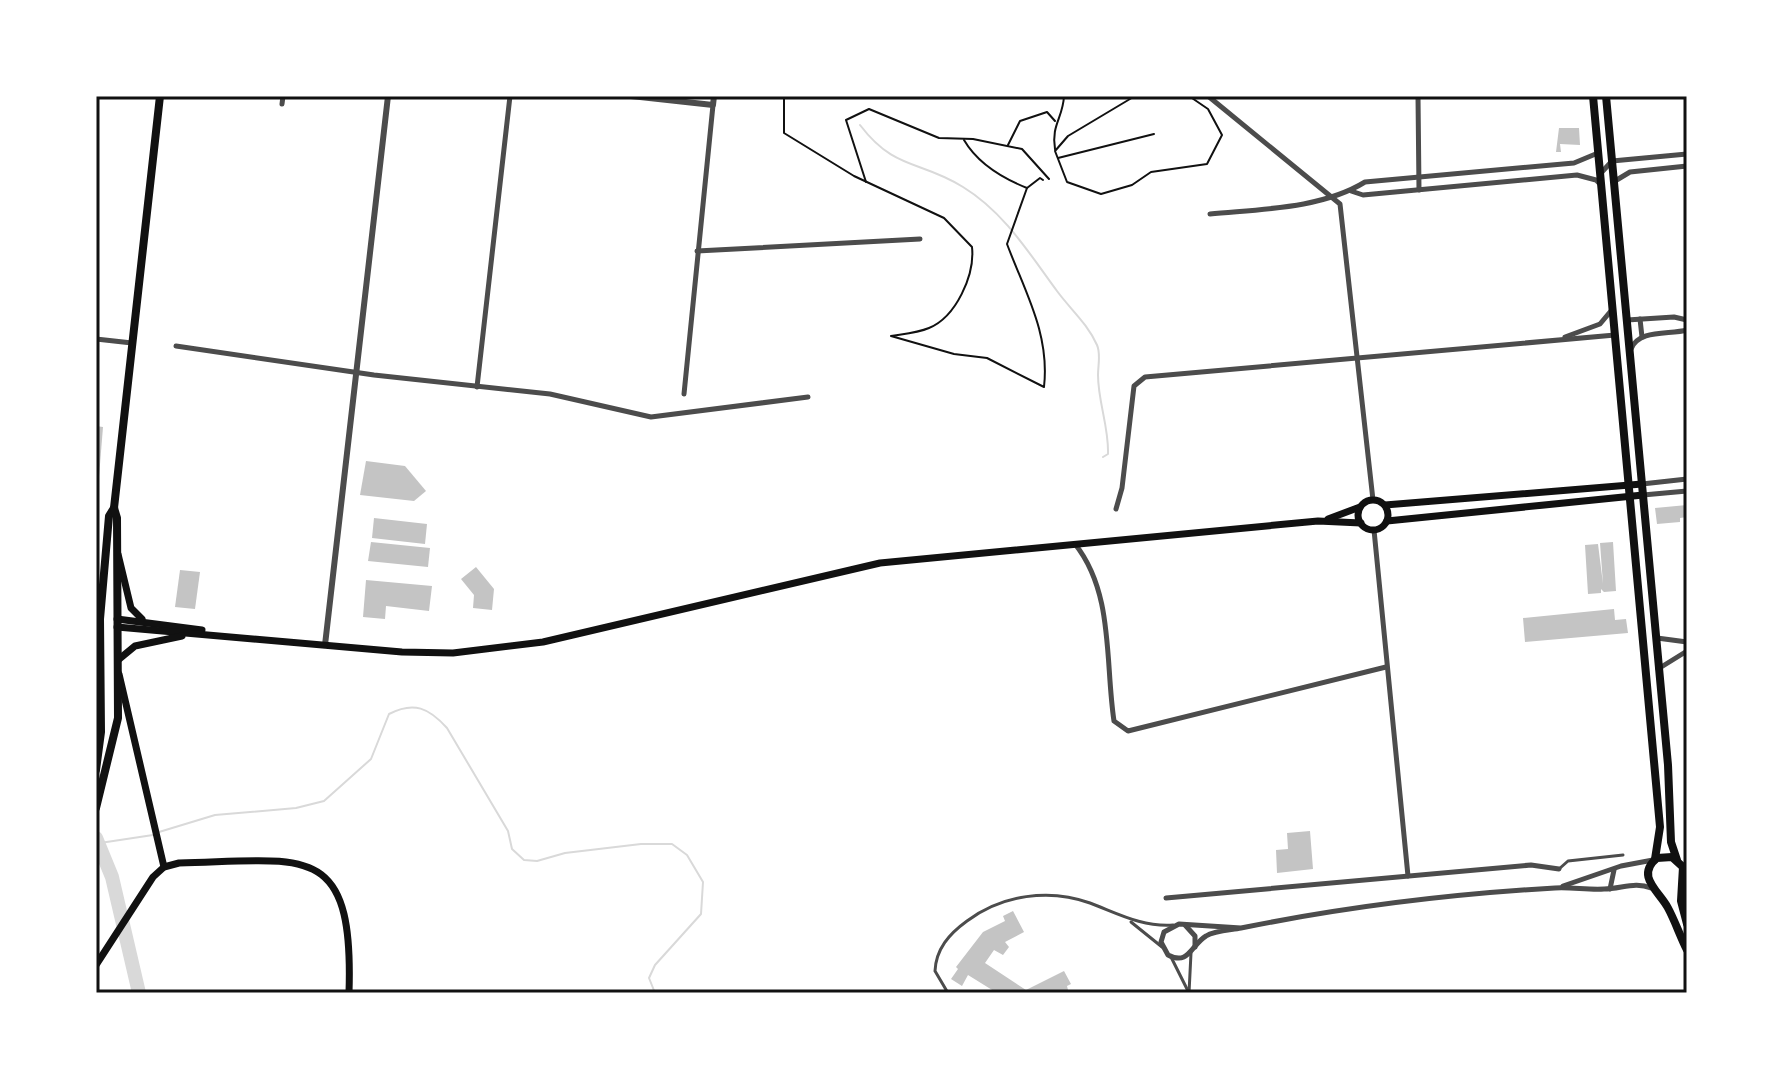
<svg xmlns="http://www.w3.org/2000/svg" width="1783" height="1089" viewBox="0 0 1783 1089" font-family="Merriweather,serif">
<rect width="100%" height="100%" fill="#fff"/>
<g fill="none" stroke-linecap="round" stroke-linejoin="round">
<g stroke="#d9d9d9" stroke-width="2">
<path d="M 860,125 C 895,171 920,160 963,187 C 1004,212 1029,253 1057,291 C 1071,310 1087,323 1097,345 C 1101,354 1098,365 1098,375 C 1098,402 1109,427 1108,454 L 1103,457"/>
<path d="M 159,832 L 215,815 L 296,808 L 324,801 L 371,759 L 389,714 C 414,701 429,708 447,728 L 508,831 L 512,849 L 524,860 L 537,861 L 565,853 L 641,844 L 672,844 L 687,855 L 703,882 L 701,914 L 655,965 L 649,978 L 655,993"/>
<path d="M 100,843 L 153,835"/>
</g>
<path stroke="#d9d9d9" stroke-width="14" d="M 96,838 L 112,877 L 139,993"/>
</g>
<g fill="#c4c4c4">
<path d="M 1559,128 L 1579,128 L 1580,145 L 1560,144 L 1561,152 L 1556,152 Z"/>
<path d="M 96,426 L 103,427 L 98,489 L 96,489 Z"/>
<path d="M 366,461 L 405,466 L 426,491 L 414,501 L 360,495 Z"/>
<path d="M 1687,505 L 1687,517 L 1680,518 L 1680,522 L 1657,524 L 1655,508 Z"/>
<path d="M 374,518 L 427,524 L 425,544 L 372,538 Z"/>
<path d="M 371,542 L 430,548 L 428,567 L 368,561 Z"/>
<path d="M 1613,542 L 1616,591 L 1604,592 L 1601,589 L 1601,593 L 1588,594 L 1585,545 L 1598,544 L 1603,584 L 1600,543 Z"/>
<path d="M 476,567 L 494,589 L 492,610 L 473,608 L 474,595 L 461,579 Z"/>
<path d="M 180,570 L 200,572 L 195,609 L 175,607 Z"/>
<path d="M 366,580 L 432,586 L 429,611 L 386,606 L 385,619 L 363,617 Z"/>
<path d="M 1614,609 L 1615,620 L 1626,619 L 1628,633 L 1525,642 L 1523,618 Z"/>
<path d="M 1310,831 L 1313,869 L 1277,873 L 1276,850 L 1288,849 L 1287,833 Z"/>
<path d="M 1013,911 L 1024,932 L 1005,942 L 1009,947 L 1003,955 L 994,950 L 985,963 L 1026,990 L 1064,971 L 1071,984 L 1067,986 L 1068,990 L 1062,993 L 997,993 L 968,975 L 962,986 L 951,979 L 958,969 L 956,967 L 983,932 L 1005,921 L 1003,916 Z"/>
</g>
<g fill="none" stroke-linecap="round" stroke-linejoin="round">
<g stroke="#111" stroke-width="2">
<path d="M 784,96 L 784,133 L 854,176 L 944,218 L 972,247 C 975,275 956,317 929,328 C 917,333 903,334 891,336 L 954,354 L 987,358 L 1044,387 C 1050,334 1025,292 1007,244 L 1027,188 L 1040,178 L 1043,180"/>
<path d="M 1135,96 L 1068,136 L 1055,151 L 1067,182 L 1101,194 L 1132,185 L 1151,172 L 1207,164 L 1222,135 L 1208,109 L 1189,96"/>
<path d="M 1173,96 L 1174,96"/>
<path d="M 964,140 C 978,164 1002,178 1027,188"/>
<path d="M 1008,145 L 1020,121 L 1047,112 L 1055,121"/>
<path d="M 1055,149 C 1051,125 1063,118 1064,96"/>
<path d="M 1058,158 L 1154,134"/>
<path d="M 866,182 L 846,120 L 869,109 L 939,138 L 973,139 L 1022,149 L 1049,179"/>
</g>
<g stroke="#4c4c4c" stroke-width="3">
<path d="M 1559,869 L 1568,861 L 1623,855"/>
<path d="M 1131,922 L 1162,947"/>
<path d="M 1171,957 L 1189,993"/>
<path d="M 948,993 L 935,971 C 936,949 949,934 967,921 C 1002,895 1049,888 1090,903 C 1119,914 1142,927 1173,925"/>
<path d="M 1189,993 L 1191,953"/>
</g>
<g stroke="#4c4c4c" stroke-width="5">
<path d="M 1208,96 L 1340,204 L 1373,500"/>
<path d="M 1418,96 L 1419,190"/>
<path d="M 282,104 L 283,96"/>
<path d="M 1601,173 L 1612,161 L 1687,154"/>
<path d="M 1615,181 L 1630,172 L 1687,166"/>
<path d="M 1351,191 L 1363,195 L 1577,175 L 1596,180 L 1601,185"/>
<path d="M 1210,214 C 1260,209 1321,209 1365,182 L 1574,163 L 1598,153"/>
<path d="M 697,251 L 920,239"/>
<path d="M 1640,319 L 1642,337"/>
<path d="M 1627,320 L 1674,317 L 1687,320"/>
<path d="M 1565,337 L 1600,324 L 1610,312"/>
<path d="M 96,339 L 132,343"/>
<path d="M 176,346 L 374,375 L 550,394 L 651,417 L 808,397"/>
<path d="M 1631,349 C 1639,329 1669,335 1687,330"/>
<path d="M 477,387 L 510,96"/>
<path d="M 684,394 L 713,105"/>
<path d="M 1642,484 L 1687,479"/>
<path d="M 1643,495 L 1687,491"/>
<path d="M 1116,509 L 1122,488 L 1134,386 L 1145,377 L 1615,335"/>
<path d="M 1374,530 L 1408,876"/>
<path d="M 1075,544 C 1114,593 1105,662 1114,721 L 1128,731 L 1386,667"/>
<path d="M 1657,638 L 1687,642"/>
<path d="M 1658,669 L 1687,651"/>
<path d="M 1563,886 L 1621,866 L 1653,860"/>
<path d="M 1610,889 L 1614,870"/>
<path d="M 1166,898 L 1531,865 L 1559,869"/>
<path d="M 1185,925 L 1195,936 L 1195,947"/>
<path d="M 1241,928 L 1179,924 L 1164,932 L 1161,942 L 1168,955 C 1189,966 1191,945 1206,936 C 1215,930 1231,930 1241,928 C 1345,907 1450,894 1555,888 C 1571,887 1588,890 1604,889 C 1621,889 1635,881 1651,888"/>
</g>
<g stroke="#4c4c4c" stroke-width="6">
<path d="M 631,96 L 713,105 L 714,96"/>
<path d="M 325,645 L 388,96"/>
</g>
<g stroke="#111" stroke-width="7">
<circle cx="1373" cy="515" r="15"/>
<path d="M 1385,505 L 1642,484"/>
<path d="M 1328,519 L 1360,507"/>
<path d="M 1387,521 L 1643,495"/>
<path d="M 118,554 L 131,608 L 142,619"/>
<path d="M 117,619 L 202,630"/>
<path d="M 117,627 L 402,652 L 453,653 L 543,642 L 880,563 L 1318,521 L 1361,523"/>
<path d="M 118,660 L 135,646 L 182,636"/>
<path d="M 119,674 L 164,867"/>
<path d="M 96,965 L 153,877 L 164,867 L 179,863 C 305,860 354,840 349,993"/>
</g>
<g stroke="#111" stroke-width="8">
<path d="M 1593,96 L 1660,827 L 1655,859"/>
<path d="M 1606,96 L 1668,765 L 1671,842 L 1677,860"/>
<path d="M 96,770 L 101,732 L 100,619 L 109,516 L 114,508"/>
<path d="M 96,808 L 118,718 L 117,518 L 114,508 L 160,96"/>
<path d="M 1687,924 L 1681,901 L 1683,867 L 1672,857 L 1657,858 C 1635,876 1659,891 1668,908 C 1675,921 1680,936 1687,950"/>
</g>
</g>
<rect width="1783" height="1089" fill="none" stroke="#ffffff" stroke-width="196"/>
<rect x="98" y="98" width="1587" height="893" fill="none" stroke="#111" stroke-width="3"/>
</svg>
